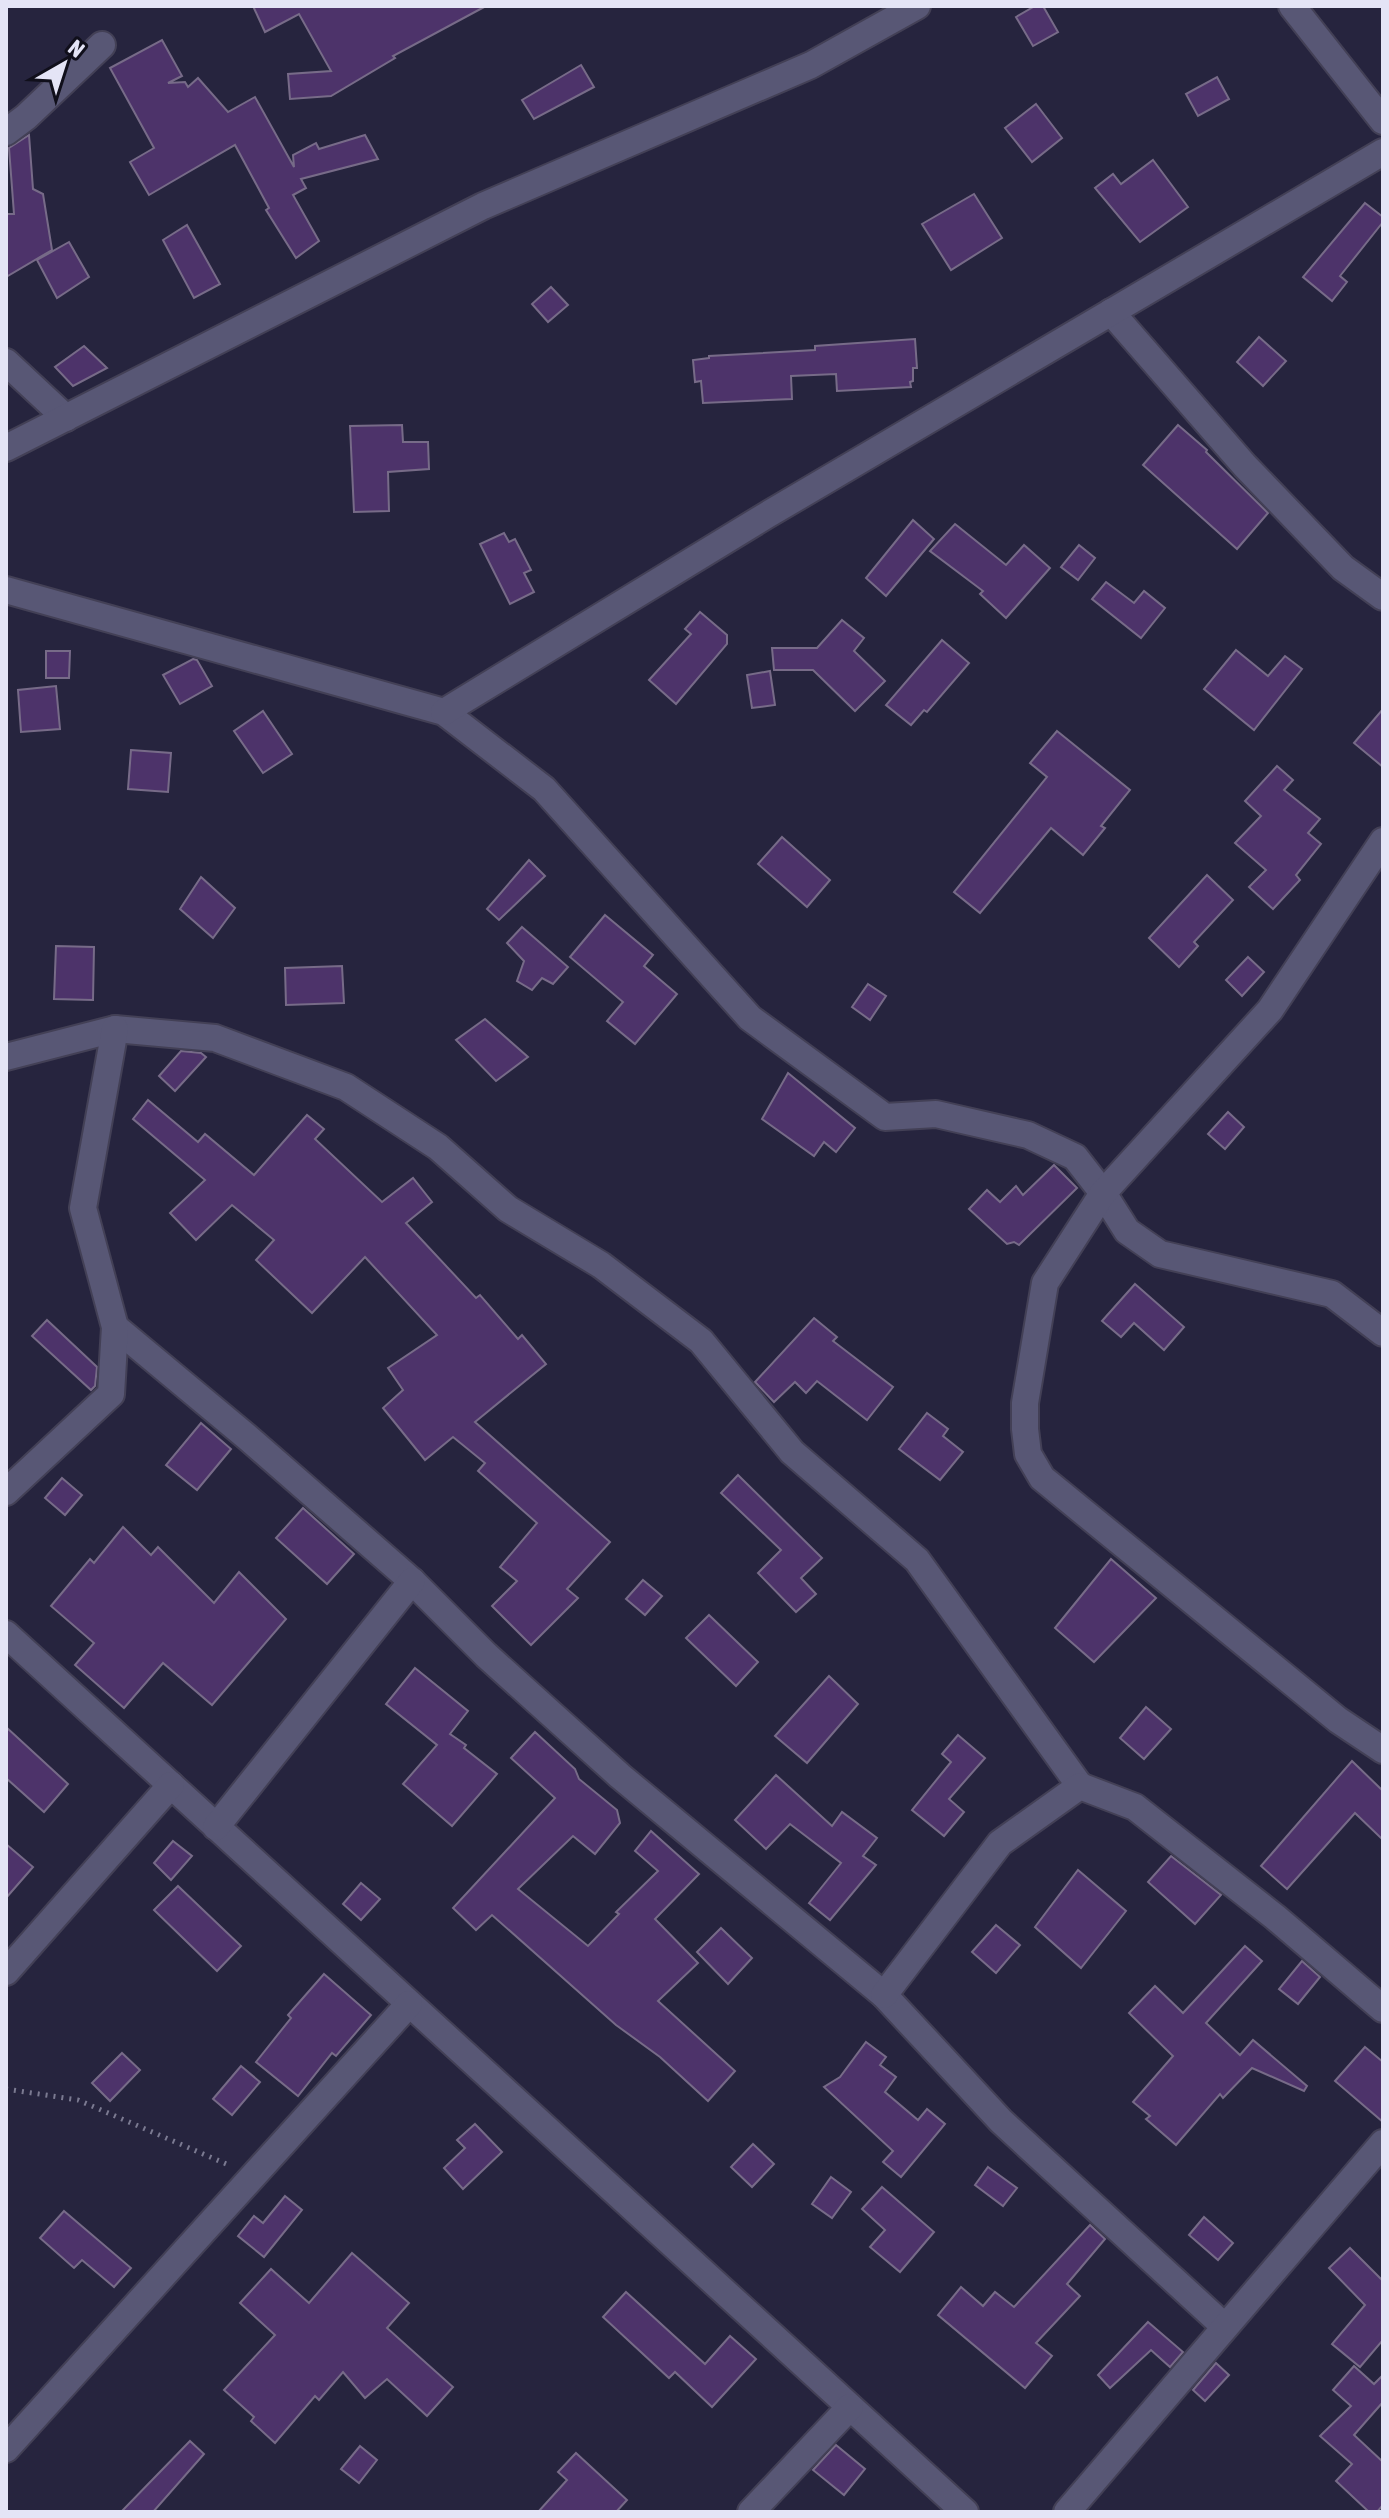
<svg xmlns="http://www.w3.org/2000/svg" width="1389" height="2518" viewBox="0 0 1389 2518" font-family="'Asap Condensed',sans-serif">
<rect width="100%" height="100%" fill="#26243e"/>
<g fill="#4d336a" stroke="#776b88" stroke-width="2">
<path d="M 253,6 L 486,6 L 393,56 L 395,58 L 331,96 L 290,99 L 288,74 L 331,71 L 299,14 L 265,32 Z"/>
<path d="M 1035,6 L 1043,6 L 1058,32 L 1033,46 L 1016,17 Z"/>
<path d="M 162,40 L 182,76 L 168,83 L 185,82 L 188,87 L 198,78 L 228,112 L 255,97 L 294,167 L 293,155 L 316,143 L 319,149 L 365,135 L 378,159 L 301,179 L 306,188 L 293,195 L 319,241 L 296,258 L 266,210 L 269,208 L 235,145 L 149,195 L 130,162 L 154,148 L 110,68 Z"/>
<path d="M 581,65 L 594,87 L 534,119 L 522,100 Z"/>
<path d="M 1217,77 L 1229,99 L 1198,116 L 1186,94 Z"/>
<path d="M 1036,104 L 1062,138 L 1032,162 L 1005,128 Z"/>
<path d="M 29,135 L 33,189 L 43,194 L 52,250 L 6,277 L 6,214 L 14,214 L 9,148 Z"/>
<path d="M 1153,160 L 1188,207 L 1140,242 L 1095,188 L 1113,174 L 1121,184 Z"/>
<path d="M 974,194 L 1002,238 L 951,270 L 922,224 Z"/>
<path d="M 1365,203 L 1383,217 L 1383,222 L 1340,276 L 1347,282 L 1332,301 L 1303,277 Z"/>
<path d="M 187,225 L 220,284 L 194,298 L 163,240 Z"/>
<path d="M 69,242 L 89,277 L 57,298 L 37,260 Z"/>
<path d="M 551,287 L 568,305 L 548,322 L 532,304 Z"/>
<path d="M 1259,337 L 1286,361 L 1263,386 L 1237,362 Z"/>
<path d="M 915,339 L 917,368 L 913,368 L 913,381 L 910,382 L 911,387 L 837,391 L 836,374 L 791,376 L 792,399 L 703,403 L 701,381 L 695,382 L 693,360 L 709,358 L 709,356 L 815,350 L 815,346 Z"/>
<path d="M 84,346 L 107,368 L 73,386 L 55,367 Z"/>
<path d="M 402,425 L 403,442 L 428,442 L 429,469 L 388,472 L 389,511 L 354,512 L 350,426 Z"/>
<path d="M 1178,425 L 1207,450 L 1206,452 L 1268,513 L 1237,549 L 1143,465 Z"/>
<path d="M 913,520 L 934,539 L 886,596 L 866,578 Z"/>
<path d="M 955,524 L 1006,565 L 1024,545 L 1050,568 L 1006,618 L 980,594 L 983,591 L 930,551 Z"/>
<path d="M 504,533 L 509,542 L 515,539 L 531,570 L 524,573 L 534,592 L 510,604 L 480,544 Z"/>
<path d="M 1079,545 L 1095,558 L 1078,580 L 1061,567 Z"/>
<path d="M 1106,582 L 1134,603 L 1144,591 L 1165,608 L 1141,638 L 1092,599 Z"/>
<path d="M 700,612 L 727,635 L 727,644 L 676,704 L 649,680 L 691,634 L 685,629 Z"/>
<path d="M 842,620 L 864,638 L 854,651 L 885,681 L 855,711 L 813,670 L 774,670 L 772,648 L 817,648 Z"/>
<path d="M 942,640 L 969,663 L 927,712 L 924,710 L 911,725 L 886,705 Z"/>
<path d="M 1236,650 L 1268,676 L 1285,656 L 1302,669 L 1254,730 L 1204,689 Z"/>
<path d="M 46,651 L 70,651 L 69,678 L 46,678 Z"/>
<path d="M 193,659 L 197,660 L 212,686 L 180,704 L 163,675 Z"/>
<path d="M 770,671 L 775,705 L 752,708 L 747,675 Z"/>
<path d="M 56,686 L 60,729 L 21,732 L 18,690 Z"/>
<path d="M 1383,709 L 1383,767 L 1354,743 Z"/>
<path d="M 263,711 L 292,754 L 263,773 L 234,731 Z"/>
<path d="M 1057,731 L 1130,790 L 1101,826 L 1105,828 L 1083,855 L 1051,828 L 980,913 L 954,892 L 1047,777 L 1030,763 Z"/>
<path d="M 131,750 L 171,753 L 168,792 L 128,789 Z"/>
<path d="M 1277,766 L 1293,780 L 1284,790 L 1320,819 L 1308,833 L 1321,844 L 1296,875 L 1300,880 L 1273,909 L 1249,887 L 1266,870 L 1235,843 L 1261,816 L 1245,801 Z"/>
<path d="M 782,837 L 830,880 L 807,907 L 758,864 Z"/>
<path d="M 529,860 L 545,876 L 499,920 L 487,909 Z"/>
<path d="M 1207,875 L 1233,900 L 1194,942 L 1198,946 L 1179,967 L 1149,938 Z"/>
<path d="M 201,877 L 235,908 L 213,938 L 180,909 Z"/>
<path d="M 605,915 L 653,955 L 644,966 L 677,994 L 635,1044 L 607,1021 L 623,1002 L 570,957 Z"/>
<path d="M 522,927 L 568,967 L 553,984 L 542,978 L 532,990 L 517,981 L 524,961 L 507,943 Z"/>
<path d="M 56,946 L 94,947 L 93,1000 L 54,999 Z"/>
<path d="M 1248,957 L 1264,972 L 1242,996 L 1226,980 Z"/>
<path d="M 342,966 L 344,1003 L 286,1005 L 285,968 Z"/>
<path d="M 868,984 L 886,996 L 870,1020 L 852,1007 Z"/>
<path d="M 485,1019 L 528,1057 L 496,1081 L 456,1040 Z"/>
<path d="M 181,1051 L 201,1053 L 206,1057 L 175,1091 L 159,1076 Z"/>
<path d="M 788,1073 L 855,1128 L 836,1152 L 824,1142 L 814,1156 L 762,1119 Z"/>
<path d="M 148,1100 L 198,1142 L 205,1134 L 254,1175 L 307,1115 L 324,1129 L 315,1139 L 382,1202 L 413,1178 L 432,1202 L 406,1223 L 476,1298 L 480,1295 L 518,1339 L 522,1335 L 546,1364 L 475,1422 L 610,1542 L 567,1589 L 578,1598 L 531,1645 L 492,1606 L 517,1581 L 500,1567 L 537,1523 L 478,1471 L 485,1463 L 453,1437 L 425,1460 L 383,1408 L 403,1390 L 388,1368 L 437,1335 L 365,1257 L 312,1313 L 256,1260 L 274,1240 L 232,1205 L 196,1240 L 170,1213 L 205,1180 L 133,1119 Z"/>
<path d="M 1228,1112 L 1244,1127 L 1225,1149 L 1208,1134 Z"/>
<path d="M 1054,1165 L 1077,1188 L 1019,1245 L 1014,1242 L 1007,1244 L 969,1209 L 987,1190 L 1000,1202 L 1016,1186 L 1023,1195 Z"/>
<path d="M 1135,1284 L 1184,1327 L 1164,1350 L 1134,1323 L 1121,1337 L 1102,1321 Z"/>
<path d="M 814,1318 L 837,1337 L 833,1341 L 893,1387 L 867,1420 L 817,1381 L 806,1393 L 795,1382 L 774,1402 L 755,1382 Z"/>
<path d="M 47,1320 L 97,1367 L 95,1386 L 91,1390 L 32,1336 Z"/>
<path d="M 927,1413 L 948,1429 L 943,1436 L 963,1452 L 940,1480 L 899,1449 Z"/>
<path d="M 201,1423 L 231,1449 L 197,1490 L 166,1465 Z"/>
<path d="M 738,1475 L 822,1558 L 801,1578 L 816,1594 L 796,1612 L 758,1573 L 781,1550 L 721,1493 Z"/>
<path d="M 62,1478 L 82,1495 L 65,1515 L 45,1498 Z"/>
<path d="M 303,1508 L 354,1554 L 327,1584 L 276,1538 Z"/>
<path d="M 123,1527 L 151,1555 L 158,1547 L 214,1603 L 239,1572 L 286,1619 L 212,1705 L 163,1663 L 124,1708 L 75,1665 L 94,1643 L 51,1606 L 90,1559 L 94,1563 Z"/>
<path d="M 1111,1559 L 1156,1598 L 1094,1662 L 1055,1628 Z"/>
<path d="M 643,1580 L 662,1596 L 645,1615 L 626,1599 Z"/>
<path d="M 709,1615 L 758,1662 L 736,1686 L 686,1638 Z"/>
<path d="M 415,1668 L 468,1711 L 450,1734 L 466,1745 L 464,1748 L 497,1774 L 452,1826 L 403,1784 L 437,1745 L 386,1704 Z"/>
<path d="M 829,1676 L 858,1704 L 807,1763 L 775,1736 Z"/>
<path d="M 1146,1707 L 1171,1729 L 1144,1759 L 1120,1738 Z"/>
<path d="M 6,1727 L 68,1784 L 44,1812 L 6,1778 Z"/>
<path d="M 535,1732 L 575,1769 L 579,1779 L 617,1810 L 620,1823 L 595,1854 L 573,1836 L 518,1889 L 588,1946 L 619,1914 L 616,1912 L 658,1871 L 635,1851 L 651,1831 L 699,1874 L 655,1919 L 698,1963 L 658,2001 L 735,2071 L 708,2101 L 660,2057 L 616,2025 L 492,1915 L 476,1930 L 453,1908 L 555,1798 L 511,1758 Z"/>
<path d="M 958,1735 L 985,1758 L 949,1799 L 964,1812 L 944,1836 L 912,1810 L 951,1762 L 942,1754 Z"/>
<path d="M 1352,1761 L 1383,1791 L 1383,1840 L 1355,1813 L 1287,1889 L 1261,1866 Z"/>
<path d="M 776,1775 L 832,1826 L 842,1812 L 877,1838 L 863,1856 L 876,1865 L 830,1920 L 809,1903 L 841,1863 L 790,1824 L 766,1849 L 735,1820 Z"/>
<path d="M 173,1841 L 192,1856 L 171,1880 L 154,1863 Z"/>
<path d="M 6,1844 L 33,1867 L 6,1898 Z"/>
<path d="M 1171,1856 L 1221,1895 L 1195,1924 L 1148,1882 Z"/>
<path d="M 1078,1870 L 1126,1911 L 1081,1968 L 1035,1927 Z"/>
<path d="M 361,1883 L 380,1899 L 361,1920 L 343,1904 Z"/>
<path d="M 178,1886 L 241,1946 L 217,1971 L 154,1910 Z"/>
<path d="M 996,1925 L 1020,1945 L 996,1973 L 972,1952 Z"/>
<path d="M 721,1928 L 752,1958 L 728,1984 L 697,1952 Z"/>
<path d="M 1245,1946 L 1262,1961 L 1206,2023 L 1240,2055 L 1253,2040 L 1307,2086 L 1304,2091 L 1252,2068 L 1223,2098 L 1220,2094 L 1176,2145 L 1146,2119 L 1150,2116 L 1133,2102 L 1173,2056 L 1129,2013 L 1155,1986 L 1183,2013 Z"/>
<path d="M 1302,1961 L 1320,1977 L 1298,2004 L 1279,1989 Z"/>
<path d="M 324,1974 L 371,2015 L 336,2056 L 332,2053 L 298,2096 L 256,2062 L 291,2018 L 288,2015 Z"/>
<path d="M 866,2042 L 886,2057 L 880,2065 L 896,2077 L 885,2092 L 918,2120 L 927,2109 L 945,2124 L 901,2177 L 883,2162 L 893,2151 L 824,2087 L 840,2077 Z"/>
<path d="M 1365,2047 L 1383,2062 L 1383,2122 L 1335,2081 Z"/>
<path d="M 122,2053 L 140,2070 L 110,2101 L 92,2083 Z"/>
<path d="M 241,2066 L 260,2082 L 232,2115 L 213,2099 Z"/>
<path d="M 475,2124 L 502,2152 L 463,2189 L 444,2168 L 465,2148 L 457,2140 Z"/>
<path d="M 753,2144 L 774,2164 L 752,2187 L 731,2167 Z"/>
<path d="M 988,2167 L 1017,2188 L 1003,2206 L 975,2185 Z"/>
<path d="M 831,2177 L 851,2192 L 832,2218 L 812,2204 Z"/>
<path d="M 882,2187 L 934,2232 L 900,2272 L 870,2247 L 885,2230 L 862,2209 Z"/>
<path d="M 285,2196 L 302,2210 L 264,2257 L 238,2236 L 254,2216 L 263,2223 Z"/>
<path d="M 64,2211 L 131,2268 L 114,2287 L 82,2260 L 74,2268 L 40,2238 Z"/>
<path d="M 1204,2217 L 1233,2243 L 1218,2260 L 1189,2235 Z"/>
<path d="M 1090,2225 L 1105,2239 L 1067,2284 L 1080,2296 L 1036,2343 L 1052,2356 L 1025,2388 L 938,2315 L 961,2287 L 983,2306 L 995,2292 L 1014,2307 Z"/>
<path d="M 1350,2248 L 1383,2281 L 1383,2340 L 1360,2367 L 1332,2344 L 1365,2305 L 1329,2268 Z"/>
<path d="M 352,2253 L 409,2303 L 387,2328 L 453,2387 L 427,2416 L 387,2379 L 365,2398 L 343,2372 L 319,2400 L 315,2396 L 275,2443 L 251,2421 L 254,2417 L 224,2390 L 275,2335 L 240,2303 L 271,2269 L 309,2303 Z"/>
<path d="M 626,2292 L 705,2364 L 730,2336 L 756,2359 L 712,2407 L 675,2372 L 669,2378 L 603,2317 Z"/>
<path d="M 1148,2322 L 1183,2352 L 1170,2367 L 1151,2350 L 1110,2388 L 1098,2375 Z"/>
<path d="M 1216,2363 L 1229,2375 L 1205,2401 L 1193,2390 Z"/>
<path d="M 1354,2366 L 1374,2384 L 1383,2375 L 1383,2402 L 1354,2435 L 1383,2462 L 1383,2505 L 1377,2512 L 1369,2512 L 1336,2481 L 1352,2464 L 1320,2436 L 1351,2406 L 1333,2390 Z"/>
<path d="M 190,2441 L 204,2454 L 153,2512 L 121,2512 Z"/>
<path d="M 836,2445 L 865,2469 L 844,2495 L 813,2470 Z"/>
<path d="M 360,2446 L 377,2460 L 359,2483 L 341,2469 Z"/>
<path d="M 576,2453 L 627,2500 L 616,2512 L 538,2512 L 567,2480 L 558,2472 Z"/>
</g>
<g fill="none" stroke-linecap="round" stroke-linejoin="round">
<g stroke="#434056" stroke-width="30">
<g id="street">
<path d="M 1292,6 L 1383,121"/>
<path d="M 6,132 L 26,117 L 102,45"/>
<path d="M 1111,312 L 1245,466 L 1343,568 L 1383,597"/>
<path d="M 6,362 L 66,418"/>
<path d="M 6,448 L 483,206 L 811,65 L 917,6"/>
<path d="M 6,590 L 444,712 L 544,789 L 750,1018 L 885,1117 L 936,1114 L 1028,1135 L 1075,1157 L 1103,1193 L 1127,1231 L 1160,1254 L 1332,1294 L 1383,1333"/>
<path d="M 444,712 L 767,515 L 1383,152"/>
<path d="M 1383,841 L 1270,1010 L 1103,1193 L 1045,1283 L 1025,1403 L 1025,1429 L 1028,1454 L 1042,1478 L 1338,1720 L 1383,1750"/>
<path d="M 6,1057 L 115,1029 L 215,1038 L 346,1087 L 438,1147 L 508,1209 L 601,1265 L 701,1341 L 792,1452 L 917,1560 L 1080,1786"/>
<path d="M 115,1327 L 247,1437 L 412,1581 L 486,1655 L 620,1776 L 884,1995 L 1001,2121 L 1225,2327"/>
<path d="M 6,1492 L 111,1394 L 115,1327 L 83,1208 L 115,1029"/>
<path d="M 6,1634 L 965,2512"/>
<path d="M 216,1827 L 412,1581"/>
<path d="M 6,1972 L 171,1785"/>
<path d="M 884,1995 L 1000,1843 L 1080,1786 L 1135,1807 L 1275,1917 L 1383,2009"/>
<path d="M 6,2449 L 409,2004"/>
<path d="M 751,2512 L 850,2407"/>
<path d="M 1067,2512 L 1383,2143"/>
</g>
</g>
<path stroke="#7b7a91" stroke-width="5" stroke-dasharray="2 6" stroke-linecap="butt" d="M 6,2089 L 78,2100 L 231,2166"/>
<use href="#street" stroke="#585775" stroke-width="26"/>
</g>
<rect width="1389" height="2518" fill="none" stroke="#e4e4f6" stroke-width="16"/>
<g transform="translate(64 64) rotate(39)" stroke="#100f1b" stroke-width="6" paint-order="stroke">
<path d="M0-6L14 30L0 20L-14 30Z" fill="#e4e4f6"/>
<text y="-12" font-size="22" font-weight="bold" text-anchor="middle" fill="#e4e4f6">N</text>
</g>
</svg>
